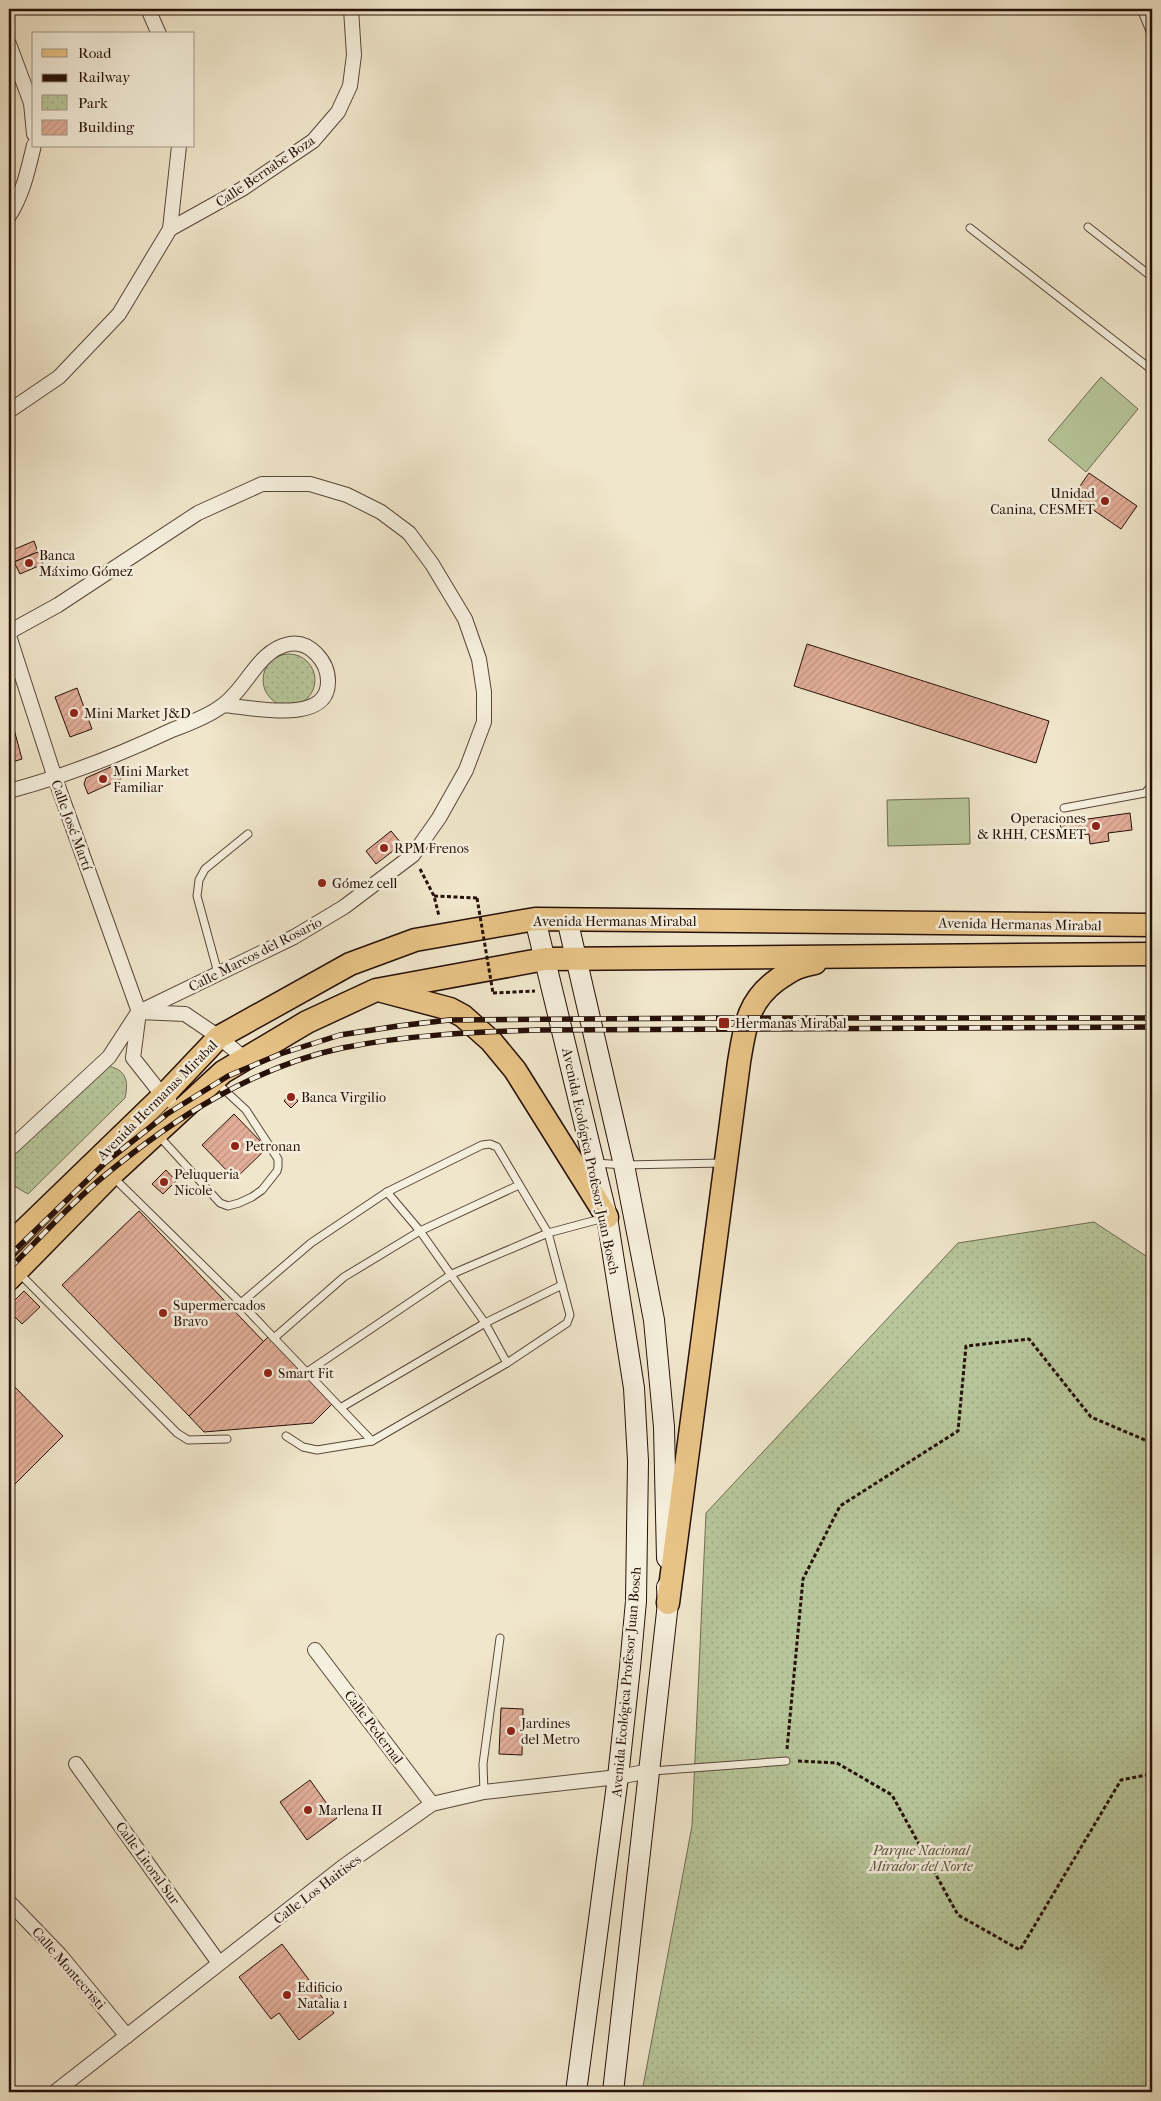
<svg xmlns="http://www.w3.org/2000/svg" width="1161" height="2101" viewBox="0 0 1161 2101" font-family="'IM FELL French Canon',serif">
<defs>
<pattern id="park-dots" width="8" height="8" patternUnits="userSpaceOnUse" patternTransform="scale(1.25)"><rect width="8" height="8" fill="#b7c69a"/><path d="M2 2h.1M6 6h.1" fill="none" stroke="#9da983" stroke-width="1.8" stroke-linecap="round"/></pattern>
<pattern id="building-hatch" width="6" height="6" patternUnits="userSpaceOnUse" patternTransform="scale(1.25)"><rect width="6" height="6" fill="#e2ae99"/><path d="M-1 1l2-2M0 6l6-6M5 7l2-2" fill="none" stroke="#c29582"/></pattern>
</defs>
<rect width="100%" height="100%" fill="#f0e6cb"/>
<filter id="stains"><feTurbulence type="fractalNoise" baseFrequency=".004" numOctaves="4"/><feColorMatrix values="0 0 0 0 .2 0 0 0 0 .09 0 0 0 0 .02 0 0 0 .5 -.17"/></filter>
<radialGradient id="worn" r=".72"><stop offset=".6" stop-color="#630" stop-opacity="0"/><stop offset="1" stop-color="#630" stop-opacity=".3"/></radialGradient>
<g fill="url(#park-dots)" stroke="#6e6b51">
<circle cx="289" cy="680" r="26"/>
<path d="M 107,1066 C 126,1069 129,1081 125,1098 L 28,1194 L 9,1183 L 9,1151 Z"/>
<path d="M 1094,1222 L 1152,1260 L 1152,2092 L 642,2092 L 692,1826 L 706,1513 L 958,1243 Z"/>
</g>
<g fill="#b7c69a" stroke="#6e6b51">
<path d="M 1101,377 L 1138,409 L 1086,472 L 1048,440 Z"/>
<path d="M 969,798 L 970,844 L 888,846 L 887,800 Z"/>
</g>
<g fill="url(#building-hatch)" stroke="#261008">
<path d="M 1089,473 L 1137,506 L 1121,529 L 1073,496 Z"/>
<path d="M 34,541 L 38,552 L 14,562 L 10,551 Z"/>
<path d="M 38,552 L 43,564 L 20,574 L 14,562 Z"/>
<path d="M 807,644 L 1049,721 L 1036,763 L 794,686 Z"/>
<path d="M 77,688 L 92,729 L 70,737 L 55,697 Z"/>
<path d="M 9,710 L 15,733 L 9,734 Z"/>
<path d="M 15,733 L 22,759 L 9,763 L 9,734 Z"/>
<path d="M 115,765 L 121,779 L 88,794 L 84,784 L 86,778 Z"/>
<path d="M 1130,813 L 1132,830 L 1108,833 L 1109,841 L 1090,844 L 1089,834 L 1062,837 L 1060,823 Z"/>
<path d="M 391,831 L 402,844 L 376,864 L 366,851 Z"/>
<path d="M 291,1093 L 298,1101 L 291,1108 L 284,1101 Z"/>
<path d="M 234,1114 L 267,1148 L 235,1179 L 202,1145 Z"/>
<path d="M 166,1170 L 176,1181 L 163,1194 L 152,1184 Z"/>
<path d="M 139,1211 L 264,1342 L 189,1416 L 62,1285 Z"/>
<path d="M 24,1291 L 40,1307 L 22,1324 L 9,1311 L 9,1306 Z"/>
<path d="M 268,1337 L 333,1403 L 313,1423 L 204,1432 L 189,1416 Z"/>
<path d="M 9,1381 L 63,1436 L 9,1490 Z"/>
<path d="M 501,1708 L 523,1709 L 522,1755 L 499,1754 Z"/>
<path d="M 310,1780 L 337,1818 L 307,1840 L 280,1802 Z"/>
<path d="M 282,1944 L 334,2013 L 299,2040 L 279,2013 L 271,2019 L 239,1977 Z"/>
</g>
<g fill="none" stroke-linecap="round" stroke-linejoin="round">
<g stroke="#584639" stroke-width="9">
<g id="lane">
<path d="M 1141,9 L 1152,36"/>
<path d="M 1088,227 L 1152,277"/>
<path d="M 970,228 L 1152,370"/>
<path d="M 1064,808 L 1145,793 L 1152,785"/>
<path d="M 218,973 L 197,896 L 199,880 L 205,869 L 248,834"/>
<path d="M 158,1135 L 220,1203 L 228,1206 L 239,1203 L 252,1197 L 262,1190 L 277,1171 L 278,1167 L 278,1159 L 246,1110 L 216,1082"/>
<path d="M 595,1163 L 624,1165 L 722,1163"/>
<path d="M 113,1177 L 241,1303 L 274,1338 L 344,1277 L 420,1231 L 519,1185"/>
<path d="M 19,1273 L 177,1433 L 188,1440 L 227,1439"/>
<path d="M 241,1303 L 311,1243 L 387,1192 L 420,1231 L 485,1323 L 562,1285"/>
<path d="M 274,1338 L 372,1441 L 507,1363 L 567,1323 L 570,1315 L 548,1233 L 604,1218"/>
<path d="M 307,1372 L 452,1274 L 548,1233 L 497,1147 L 490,1144 L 482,1145 L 387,1192"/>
<path d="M 342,1407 L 485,1323 L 507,1363"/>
<path d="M 286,1436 L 303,1447 L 317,1450 L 372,1441"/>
<path d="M 652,1771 L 786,1761"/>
<path d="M 484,1792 L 483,1764 L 500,1638"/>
</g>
</g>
<g stroke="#584639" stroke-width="16">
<g id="street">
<path d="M 148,9 L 159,34"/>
<path d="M 9,44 L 31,103 L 34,134"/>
<path d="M 9,216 C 23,194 28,170 34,145"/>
<path d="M 170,229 L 242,189 L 313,141 L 338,112 L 350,86 L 354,55 L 351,9"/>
<path d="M 9,411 L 59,377 L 119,314 L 170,229 L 179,146"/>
<path d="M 9,632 L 58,605 L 198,513 L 262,484 L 310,484 L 347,495 L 381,512 L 409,533 L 432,564 L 465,619 L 479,659 L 484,692 L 484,722 L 466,770 L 439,818 L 413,855 L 344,907 L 294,937 L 139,1012"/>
<path d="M 9,636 L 55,778 L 139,1012 L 133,1058 L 163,1096 L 169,1100"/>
<path d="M 9,791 C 66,776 119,755 172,730 C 188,724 211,715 223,705 C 247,688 258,650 289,644 C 310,640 328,662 328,681 C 329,726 250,707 223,705"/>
<path d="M 139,1012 L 185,1014 L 219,1037 L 245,1059"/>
<path d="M 9,1147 L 12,1147 L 109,1057 L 137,1014"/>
<path d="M 315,1650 L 432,1804"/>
<path d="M 76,1764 L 219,1963"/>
<path d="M 9,1902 L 60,1955 L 127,2036"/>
<path d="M 55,2092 L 344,1866 L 432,1804 L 484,1792 L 618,1777 L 650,1771"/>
</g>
</g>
<g stroke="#261008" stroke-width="22">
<g id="secondary">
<path d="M 535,919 L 607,1217 L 634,1388 L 638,1461 L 636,1601 L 630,1667 L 618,1777 L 576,2092"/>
<path d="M 567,919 L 624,1165 L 654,1320 L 664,1427 L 667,1558"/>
<path d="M 613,2092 L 668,1603 L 667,1587"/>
</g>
</g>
<g stroke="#261008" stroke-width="25">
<g id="primary">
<path d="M 382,991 L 450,1009 L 463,1016 L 491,1041 L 515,1070 L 607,1217"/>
<path d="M 9,1245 L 163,1096 L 219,1037 L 350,964 L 415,940 L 535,919 L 1152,925"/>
<path d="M 9,1279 L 111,1175 L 223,1072 L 307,1022 L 376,990 L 545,959 L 1152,954"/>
<path d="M 668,1603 L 739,1062 C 745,1027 747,1002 777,980 C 793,969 796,967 815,963"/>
</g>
</g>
<g stroke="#261008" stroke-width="3" stroke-dasharray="4 2.5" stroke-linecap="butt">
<path d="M 420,869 L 434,896 L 439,916"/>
<path d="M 434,896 L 477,898"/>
<path d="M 493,993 L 535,991"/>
<path d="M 787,1749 L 803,1579 L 840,1506 L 958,1431 L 966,1346 L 1029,1339 L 1091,1417 L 1152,1443"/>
<path d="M 798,1761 L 837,1763 L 892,1795 L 958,1915 L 1020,1950 L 1121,1780 L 1152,1774"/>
</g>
<use href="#lane" stroke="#f5efdd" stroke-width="7"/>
<use href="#street" stroke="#f5efdd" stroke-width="14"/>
<use href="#secondary" stroke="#f5efdd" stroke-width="20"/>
<use href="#primary" stroke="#e8c386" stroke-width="22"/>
<g stroke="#261008" stroke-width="5.5">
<g id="rail">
<path d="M 9,1256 L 106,1162 L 167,1114 L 228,1076 L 280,1054 L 340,1035 L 398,1026 L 449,1020 L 724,1018 L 1152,1018"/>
<path d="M 9,1269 C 39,1239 71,1203 104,1176 C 173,1119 253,1067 342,1048 C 407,1035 472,1032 538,1030 L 1152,1027"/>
</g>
</g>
<use href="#rail" stroke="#f5efdd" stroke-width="4" stroke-dasharray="11" stroke-linecap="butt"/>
<path stroke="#261008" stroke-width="3" stroke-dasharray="4 2.5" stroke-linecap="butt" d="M 477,898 L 493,993"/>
</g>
<g fill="#8f2418" stroke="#f5efdd" stroke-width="2">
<circle cx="1105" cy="501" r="5"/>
<circle cx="29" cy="563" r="5"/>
<circle cx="74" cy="713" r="5"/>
<circle cx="103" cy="779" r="5"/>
<circle cx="1096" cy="826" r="5"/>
<circle cx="384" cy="848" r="5"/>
<circle cx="322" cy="883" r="5"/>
<rect x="718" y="1017" width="12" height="12" rx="2.5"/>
<circle cx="291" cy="1097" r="5"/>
<circle cx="235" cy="1146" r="5"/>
<circle cx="164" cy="1182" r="5"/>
<circle cx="163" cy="1313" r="5"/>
<circle cx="268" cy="1373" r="5"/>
<circle cx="511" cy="1731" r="5"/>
<circle cx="308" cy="1810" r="5"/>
<circle cx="287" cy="1995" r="5"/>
</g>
<g text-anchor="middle" stroke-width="5" stroke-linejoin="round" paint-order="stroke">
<g font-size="14" fill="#261008" stroke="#f5efdd">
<text transform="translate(265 171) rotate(-34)" y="5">Calle Bernabe Boza</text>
<text transform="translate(72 825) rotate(70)" y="5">Calle José Martí</text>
<text x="615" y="926">Avenida Hermanas Mirabal</text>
<text transform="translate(1020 924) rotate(1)" y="5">Avenida Hermanas Mirabal</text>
<text transform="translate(255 954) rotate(-27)" y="5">Calle Marcos del Rosario</text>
<text transform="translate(157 1100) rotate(-45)" y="5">Avenida Hermanas Mirabal</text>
<text transform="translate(591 1161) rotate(78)" y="5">Avenida Ecológica Profesor Juan Bosch</text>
<text transform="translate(626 1682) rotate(-85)" y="5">Avenida Ecológica Profesor Juan Bosch</text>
<text transform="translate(374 1727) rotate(53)" y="5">Calle Pedernal</text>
<text transform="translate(148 1863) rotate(54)" y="5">Calle Litoral Sur</text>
<text transform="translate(317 1889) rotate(-37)" y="5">Calle Los Haitises</text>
<text transform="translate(69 1968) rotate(49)" y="5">Calle Montecristi</text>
</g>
<g font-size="14" fill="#261008" stroke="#f5efdd" text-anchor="start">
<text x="1095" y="498" text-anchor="end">Unidad<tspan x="1095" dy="16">Canina, CESMET</tspan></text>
<text x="39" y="560">Banca<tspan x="39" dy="16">Máximo Gómez</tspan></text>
<text x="84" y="718">Mini Market J&amp;D</text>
<text x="113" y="776">Mini Market<tspan x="113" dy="16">Familiar</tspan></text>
<text x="1086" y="823" text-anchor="end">Operaciones<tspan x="1086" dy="16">&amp; RHH, CESMET</tspan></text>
<text x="394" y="853">RPM Frenos</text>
<text x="332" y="888">Gómez cell</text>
<text x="735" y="1028">Hermanas Mirabal</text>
<text x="301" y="1102">Banca Virgilio</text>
<text x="245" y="1151">Petronan</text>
<text x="174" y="1179">Peluqueria<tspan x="174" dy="16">Nicole</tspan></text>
<text x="173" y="1310">Supermercados<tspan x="173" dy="16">Bravo</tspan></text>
<text x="278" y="1378">Smart Fit</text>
<text x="521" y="1728">Jardines<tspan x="521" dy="16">del Metro</tspan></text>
<text x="318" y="1815">Marlena II</text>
<text x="297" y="1992">Edificio<tspan x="297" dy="16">Natalia 1</tspan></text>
</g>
<g font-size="14" font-style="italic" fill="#59503b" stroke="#f5efdd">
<text x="921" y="1855">Parque Nacional<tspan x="921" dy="16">Mirador del Norte</tspan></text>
</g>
</g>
<rect width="1161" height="2101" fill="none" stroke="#f0e6cb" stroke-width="30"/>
<rect x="10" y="10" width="1141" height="2081" fill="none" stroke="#261008" stroke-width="2.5"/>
<rect x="15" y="15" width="1131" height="2071" fill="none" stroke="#261008"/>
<rect x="32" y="32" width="162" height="115" fill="#f5efdd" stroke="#a29688"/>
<rect x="42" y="49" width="25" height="8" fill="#e8c386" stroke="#a29688"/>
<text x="78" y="58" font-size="15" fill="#261008">Road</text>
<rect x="42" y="74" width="25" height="8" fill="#261008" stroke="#a29688"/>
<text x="78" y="82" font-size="15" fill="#261008">Railway</text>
<rect x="42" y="95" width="25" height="15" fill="url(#park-dots)" stroke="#a29688"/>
<text x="78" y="108" font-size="15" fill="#261008">Park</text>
<rect x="42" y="120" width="25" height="15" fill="url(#building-hatch)" stroke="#a29688"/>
<text x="78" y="132" font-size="15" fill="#261008">Building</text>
<rect width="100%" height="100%" filter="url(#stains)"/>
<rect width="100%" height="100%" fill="url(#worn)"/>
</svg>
